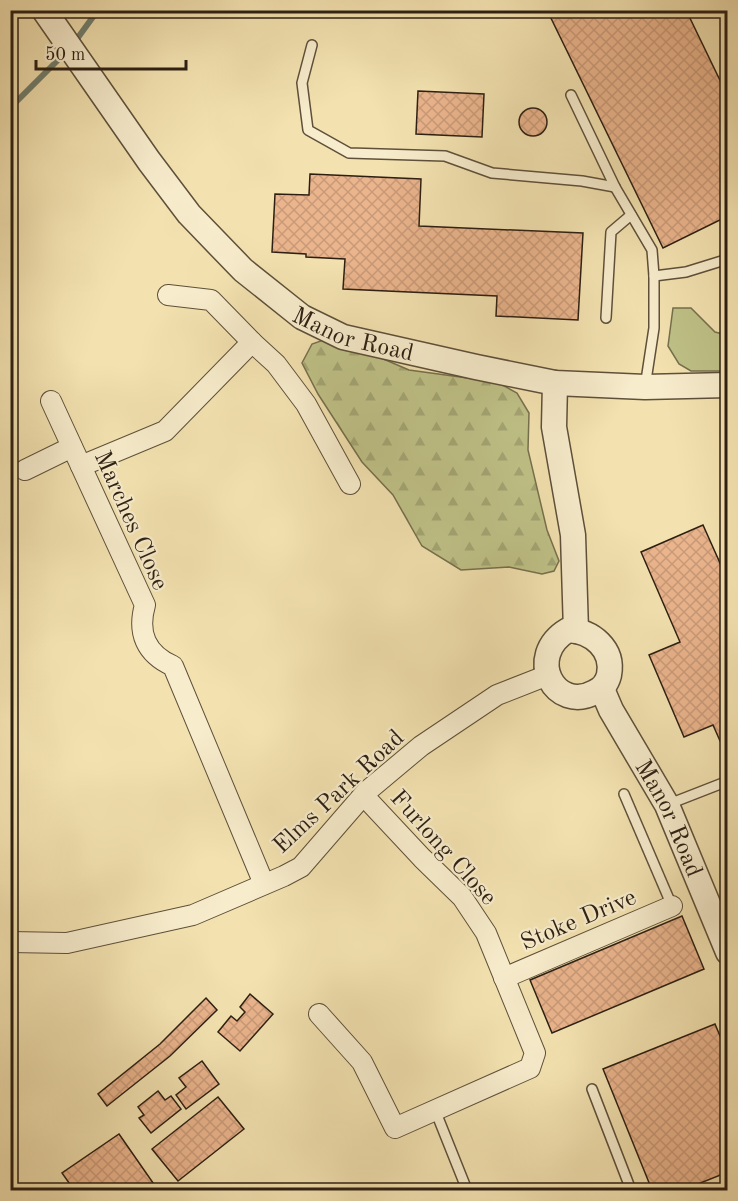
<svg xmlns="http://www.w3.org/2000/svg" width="738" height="1201" viewBox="0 0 738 1201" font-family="'Old Standard TT',serif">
<defs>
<pattern id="forest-firs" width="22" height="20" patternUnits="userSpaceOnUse" patternTransform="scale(1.5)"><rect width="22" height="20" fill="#bfc288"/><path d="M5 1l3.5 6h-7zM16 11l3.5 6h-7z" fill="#a4a674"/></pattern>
<pattern id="building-cross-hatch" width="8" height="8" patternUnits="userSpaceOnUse" patternTransform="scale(1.5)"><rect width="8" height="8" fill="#eab48c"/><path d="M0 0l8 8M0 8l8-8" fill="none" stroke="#c99a78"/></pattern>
</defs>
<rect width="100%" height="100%" fill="#f3e2b0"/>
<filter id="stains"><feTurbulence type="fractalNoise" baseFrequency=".00333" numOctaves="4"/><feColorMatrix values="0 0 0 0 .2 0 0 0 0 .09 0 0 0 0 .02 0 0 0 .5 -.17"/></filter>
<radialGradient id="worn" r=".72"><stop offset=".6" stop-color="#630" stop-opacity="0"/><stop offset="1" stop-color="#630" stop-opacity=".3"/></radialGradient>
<path fill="#bfc288" stroke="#76704d" stroke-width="1.5" d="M 673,308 L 691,308 L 715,332 L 727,335 L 727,371 L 691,371 L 679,364 L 668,346 Z"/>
<path fill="url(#forest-firs)" stroke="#76704d" stroke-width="1.5" d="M 332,337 L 409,370 L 497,382 L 517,393 L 529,413 L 528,450 L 547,530 L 559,561 L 554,571 L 542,574 L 509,567 L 461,570 L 422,546 L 393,495 L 362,462 L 318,394 L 302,363 L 312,344 Z"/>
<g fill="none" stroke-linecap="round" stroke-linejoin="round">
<g stroke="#6f7e6e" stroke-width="6">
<path d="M 74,43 L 98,10"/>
<path d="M 10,108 L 67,51"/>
</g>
</g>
<g fill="url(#building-cross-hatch)" stroke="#2c1f12" stroke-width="1.5">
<path d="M 547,10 L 686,10 L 728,97 L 728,216 L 663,248 Z"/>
<path d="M 418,91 L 484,94 L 482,137 L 416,134 Z"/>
<circle cx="533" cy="122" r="14"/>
<path d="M 310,174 L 421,179 L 419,226 L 583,233 L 578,320 L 496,316 L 497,296 L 343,289 L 345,259 L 306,257 L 306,254 L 272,252 L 275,194 L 309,195 Z"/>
<path d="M 703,525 L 728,581 L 728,759 L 713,725 L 684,737 L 649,655 L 680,642 L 641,552 Z"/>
<path d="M 682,916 L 704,969 L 552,1033 L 530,980 Z"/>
<path d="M 250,994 L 273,1014 L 240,1051 L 218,1032 L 231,1016 L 237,1021 L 245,1012 L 240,1007 Z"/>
<path d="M 206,998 L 217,1010 L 170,1056 L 107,1106 L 98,1094 L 160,1044 Z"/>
<path d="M 715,1024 L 728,1055 L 728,1172 L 683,1190 L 652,1190 L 603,1069 Z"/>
<path d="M 202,1061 L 219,1084 L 186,1109 L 176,1095 L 186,1087 L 179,1078 Z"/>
<path d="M 158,1091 L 165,1100 L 171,1096 L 181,1109 L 151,1133 L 139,1118 L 144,1115 L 138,1107 Z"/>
<path d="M 218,1097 L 244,1129 L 178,1181 L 152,1149 Z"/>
<path d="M 119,1134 L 158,1190 L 74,1190 L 62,1173 Z"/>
</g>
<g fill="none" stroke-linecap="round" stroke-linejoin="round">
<g stroke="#5e503a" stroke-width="12">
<g id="service">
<path d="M 312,45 L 302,83 L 308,130 L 349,153 L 445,156 L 492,173 L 582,181 L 615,187"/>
<path d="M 571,95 L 615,187 L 652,250 L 654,276 L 654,328 L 645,387"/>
<path d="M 654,276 L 686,272 L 728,259"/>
<path d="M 606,318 L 611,232 L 631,215"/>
<path d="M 624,794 L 672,906"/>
<path d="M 669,804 L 728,781"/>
<path d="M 592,1089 L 631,1190"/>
<path d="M 435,1110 L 467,1190"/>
</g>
</g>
<g stroke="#5e503a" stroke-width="22">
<g id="minor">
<path d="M 168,295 L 211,300 L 252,342 L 276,364 L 306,404 L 350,484"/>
<path d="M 51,401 L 145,605 C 137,633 146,654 173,666 L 264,884"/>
<path d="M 81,466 L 165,431 L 252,342"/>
<path d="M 25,470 L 72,447"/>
<path d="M 10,942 L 67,943 L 193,915 L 284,876 L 301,867 L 366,792 L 421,746 L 497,695 L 548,675"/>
<path d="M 504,978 L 672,906"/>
<path d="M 319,1014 L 362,1062 L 395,1128 L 530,1068 L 535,1053 L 486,933 L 462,897 L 422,858 L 364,796"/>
</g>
</g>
<g stroke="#5e503a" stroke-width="27">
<g id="tertiary">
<path id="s1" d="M 44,10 L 149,161 L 189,214 L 243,270 L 302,317 L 343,337 L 476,367 L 555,383 L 645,387 L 728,385"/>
<path d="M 555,383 L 554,427 L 573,535 L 576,631"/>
<path d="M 568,630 C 592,631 614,649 609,675 C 607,683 602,689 595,692 C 555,714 524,656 568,630 Z"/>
<path id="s2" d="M 602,689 L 611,710 L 667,805 L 728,952"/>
</g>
</g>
<use href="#service" stroke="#f7eccc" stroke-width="9"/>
<use href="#minor" stroke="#f7eccc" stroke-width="20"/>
<use href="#tertiary" stroke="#f7eccc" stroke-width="24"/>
</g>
<g text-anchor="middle" stroke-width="4.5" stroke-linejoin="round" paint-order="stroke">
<g font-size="24" fill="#2c1f12" stroke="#f7eccc">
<text dy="8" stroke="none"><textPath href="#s1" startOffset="458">Manor Road</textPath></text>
<text transform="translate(132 520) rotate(66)" y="8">Marches Close</text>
<text transform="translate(338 791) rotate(-43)" y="8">Elms Park Road</text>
<text dy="8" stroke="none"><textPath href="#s2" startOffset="146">Manor Road</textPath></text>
<text transform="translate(444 847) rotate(48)" y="8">Furlong Close</text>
<text transform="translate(578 919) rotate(-23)" y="8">Stoke Drive</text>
</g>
</g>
<rect width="738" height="1201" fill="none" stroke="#f3e2b0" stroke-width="36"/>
<rect x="12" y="12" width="714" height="1177" fill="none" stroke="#2c1f12" stroke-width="3"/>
<rect x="18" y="18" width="702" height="1165" fill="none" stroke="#2c1f12" stroke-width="1.5"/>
<path d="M36 60v9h150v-9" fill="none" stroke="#2c1f12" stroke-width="3"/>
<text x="45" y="60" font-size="18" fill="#2c1f12" stroke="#f7eccc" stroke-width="4.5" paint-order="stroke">50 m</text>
<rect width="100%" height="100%" filter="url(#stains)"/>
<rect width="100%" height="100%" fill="url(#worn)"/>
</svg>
